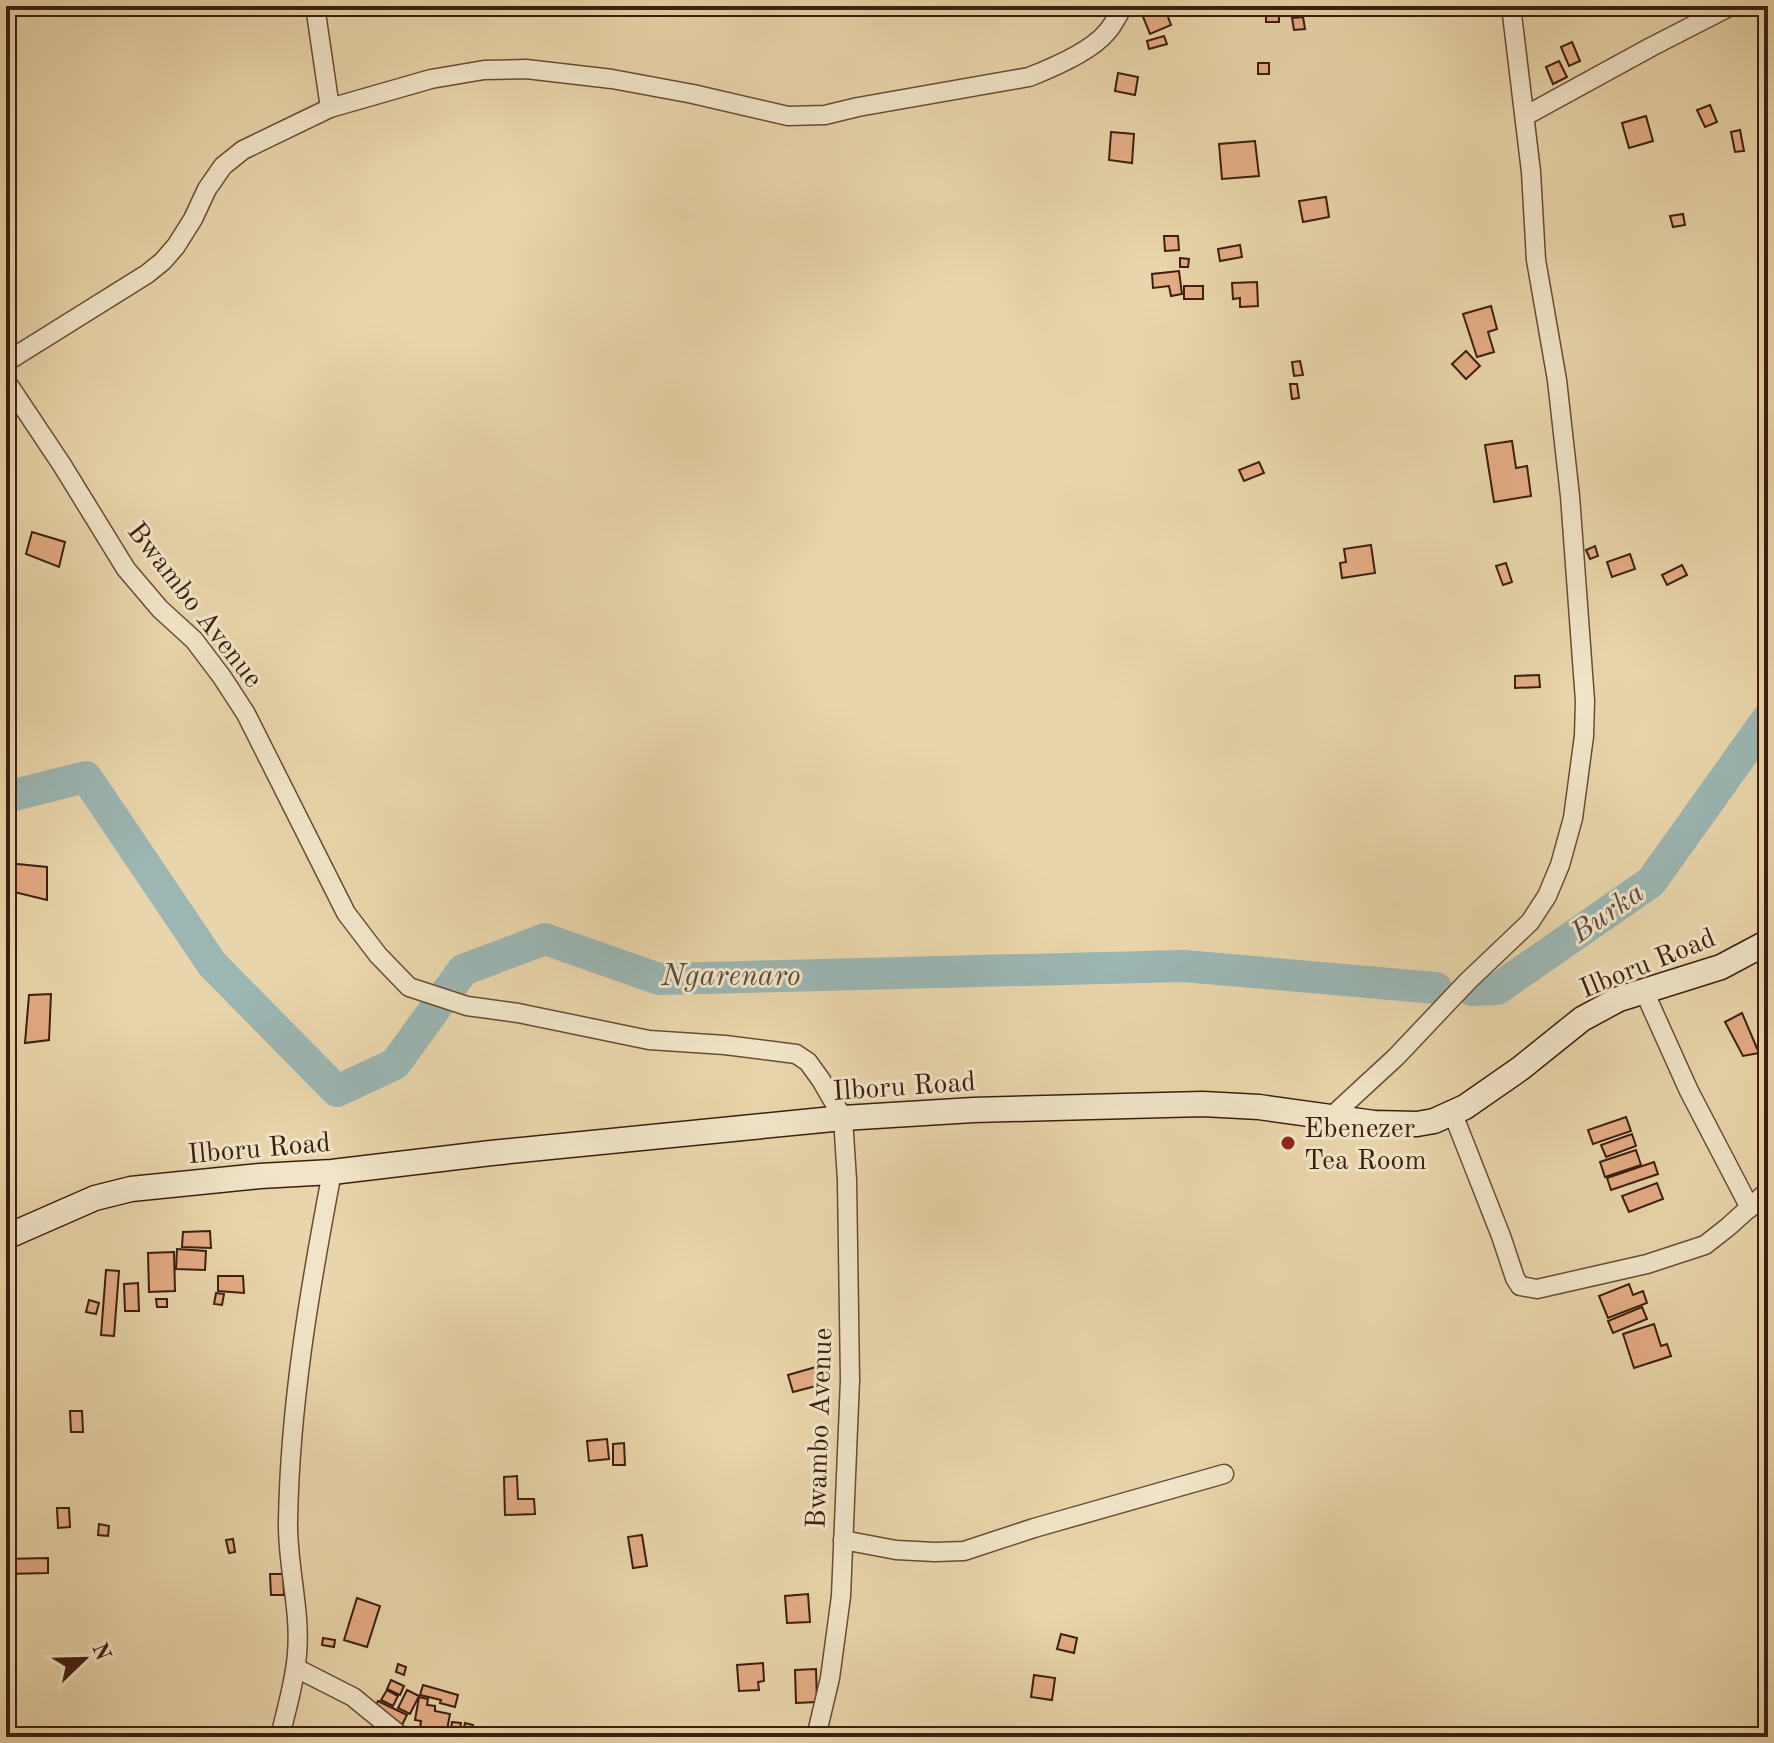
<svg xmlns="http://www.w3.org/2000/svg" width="1774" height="1743" viewBox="0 0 1774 1743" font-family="'Old Standard TT',serif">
<rect width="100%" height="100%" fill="#e9d5ab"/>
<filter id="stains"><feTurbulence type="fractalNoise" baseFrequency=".0025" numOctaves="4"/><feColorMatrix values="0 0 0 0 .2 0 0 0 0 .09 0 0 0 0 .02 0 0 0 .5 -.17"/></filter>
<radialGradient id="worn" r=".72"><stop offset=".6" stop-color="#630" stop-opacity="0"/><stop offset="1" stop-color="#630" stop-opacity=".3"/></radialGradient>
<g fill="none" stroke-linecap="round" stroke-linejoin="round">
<g stroke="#9bb6b3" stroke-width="32">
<path d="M 6,797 L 86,777 L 212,964 L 337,1091 L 395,1064 L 463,970 L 545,939 L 659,979 L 1184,966 L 1436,988"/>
<path d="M 1472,990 L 1497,989 L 1651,882 L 1768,718"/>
</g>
</g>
<g fill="#e4ac85" stroke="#3d1e0e" stroke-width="2">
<path d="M 1164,6 L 1171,25 L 1150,34 L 1139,7 Z"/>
<rect x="1266" y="13" width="13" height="9"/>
<path d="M 1303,17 L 1305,29 L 1294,30 L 1292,18 Z"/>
<path d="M 1164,36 L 1167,44 L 1149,49 L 1147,41 Z"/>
<path d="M 1572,42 L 1580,61 L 1569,66 L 1561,47 Z"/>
<path d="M 1768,57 L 1768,78 L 1761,60 Z"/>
<path d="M 1559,61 L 1567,77 L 1553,84 L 1546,67 Z"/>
<rect x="1258" y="63" width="11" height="11"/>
<path d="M 1118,73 L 1138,77 L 1135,95 L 1115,91 Z"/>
<path d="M 1710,105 L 1717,122 L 1705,127 L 1697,110 Z"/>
<path d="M 1646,116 L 1653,141 L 1629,148 L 1622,123 Z"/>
<path d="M 1740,130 L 1744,151 L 1735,152 L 1731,132 Z"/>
<path d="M 1111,132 L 1134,134 L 1132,163 L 1109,160 Z"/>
<path d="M 1255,141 L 1259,176 L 1222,179 L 1219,144 Z"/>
<path d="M 1326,197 L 1329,217 L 1303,222 L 1299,201 Z"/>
<path d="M 1683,214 L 1685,225 L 1673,227 L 1670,216 Z"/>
<path d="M 1164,236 L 1178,236 L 1179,250 L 1165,251 Z"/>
<path d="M 1240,245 L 1242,257 L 1220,261 L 1218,249 Z"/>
<path d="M 1180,258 L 1189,259 L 1188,267 L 1180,267 Z"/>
<path d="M 1179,271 L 1182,294 L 1171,296 L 1169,286 L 1153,288 L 1152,274 Z"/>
<path d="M 1257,282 L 1258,306 L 1240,307 L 1240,298 L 1233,299 L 1232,283 Z"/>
<rect x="1184" y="286" width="19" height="13"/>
<path d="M 1491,306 L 1497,329 L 1488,332 L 1494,352 L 1477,357 L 1463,314 Z"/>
<path d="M 1466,351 L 1480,366 L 1466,379 L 1452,364 Z"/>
<path d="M 1300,361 L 1303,375 L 1294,376 L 1292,362 Z"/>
<path d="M 1290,384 L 1297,384 L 1299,398 L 1292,399 Z"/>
<path d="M 1512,441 L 1516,468 L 1527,466 L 1531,496 L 1494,502 L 1485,445 Z"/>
<path d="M 1259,462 L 1264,473 L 1244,481 L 1239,470 Z"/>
<path d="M 32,532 L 65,542 L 59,567 L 26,554 Z"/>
<path d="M 1371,545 L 1375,573 L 1342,578 L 1340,563 L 1346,562 L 1344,549 Z"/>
<path d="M 1595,546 L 1598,556 L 1590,559 L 1586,550 Z"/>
<path d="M 1630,554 L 1635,569 L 1612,577 L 1607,562 Z"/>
<path d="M 1506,563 L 1512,582 L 1503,585 L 1496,566 Z"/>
<path d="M 1682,565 L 1687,575 L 1667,585 L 1662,575 Z"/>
<path d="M 1539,675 L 1540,687 L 1515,688 L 1515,676 Z"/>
<path d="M 7,863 L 47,867 L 47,900 L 6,890 Z"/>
<path d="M 51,994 L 49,1040 L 25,1043 L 29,995 Z"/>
<path d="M 1742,1013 L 1759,1053 L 1743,1056 L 1725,1022 Z"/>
<path d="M 1626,1117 L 1631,1131 L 1593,1144 L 1588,1130 Z"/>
<path d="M 1632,1134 L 1636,1146 L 1606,1157 L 1601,1145 Z"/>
<path d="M 1636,1150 L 1641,1165 L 1605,1177 L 1600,1162 Z"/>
<path d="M 1654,1162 L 1658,1174 L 1611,1190 L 1607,1178 Z"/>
<path d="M 1657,1183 L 1663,1199 L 1629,1212 L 1622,1196 Z"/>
<path d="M 210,1231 L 211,1248 L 182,1247 L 183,1232 Z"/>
<path d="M 177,1249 L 206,1251 L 205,1270 L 176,1269 Z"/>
<path d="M 174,1252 L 175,1291 L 149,1292 L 148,1253 Z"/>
<path d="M 106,1270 L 119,1271 L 114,1336 L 101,1335 Z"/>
<path d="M 218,1276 L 243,1276 L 244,1293 L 218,1291 Z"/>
<path d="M 138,1283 L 139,1311 L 125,1311 L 124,1284 Z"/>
<path d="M 1629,1284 L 1633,1295 L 1643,1291 L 1647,1303 L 1608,1318 L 1599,1296 Z"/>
<path d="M 216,1293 L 224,1294 L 222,1305 L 214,1304 Z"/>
<path d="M 156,1299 L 167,1299 L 167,1307 L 157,1307 Z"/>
<path d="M 89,1300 L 99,1303 L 96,1314 L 86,1312 Z"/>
<path d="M 1642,1307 L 1647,1319 L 1613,1333 L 1608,1321 Z"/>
<path d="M 1654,1324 L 1661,1346 L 1667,1344 L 1671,1356 L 1634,1368 L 1623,1334 Z"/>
<path d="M 816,1367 L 820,1385 L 793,1392 L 788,1375 Z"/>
<path d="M 70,1411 L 82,1411 L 83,1432 L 71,1432 Z"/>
<path d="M 607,1439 L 609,1459 L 589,1461 L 587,1441 Z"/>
<path d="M 624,1443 L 625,1465 L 613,1465 L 613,1444 Z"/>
<path d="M 517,1476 L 518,1499 L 534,1499 L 535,1514 L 505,1515 L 504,1477 Z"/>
<path d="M 57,1508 L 69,1508 L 70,1527 L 58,1528 Z"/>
<path d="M 99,1524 L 109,1526 L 108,1536 L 98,1535 Z"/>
<path d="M 642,1535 L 647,1566 L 633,1568 L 628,1537 Z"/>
<path d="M 233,1539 L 235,1552 L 229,1553 L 226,1540 Z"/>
<path d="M 48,1558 L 48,1573 L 6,1574 L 6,1559 Z"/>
<path d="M 270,1574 L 283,1574 L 284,1595 L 271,1595 Z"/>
<path d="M 808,1594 L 810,1622 L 787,1623 L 785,1596 Z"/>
<path d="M 357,1598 L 380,1606 L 367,1647 L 344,1640 Z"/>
<path d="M 1061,1634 L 1077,1638 L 1074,1653 L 1057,1649 Z"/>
<path d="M 323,1638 L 335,1640 L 334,1647 L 322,1645 Z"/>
<path d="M 763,1663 L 764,1681 L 758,1682 L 759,1690 L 739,1691 L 737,1665 Z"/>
<path d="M 398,1664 L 406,1667 L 404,1675 L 396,1672 Z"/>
<path d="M 816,1669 L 817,1702 L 796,1703 L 795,1670 Z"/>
<path d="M 1034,1675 L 1055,1678 L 1052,1700 L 1031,1697 Z"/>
<path d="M 391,1680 L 404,1686 L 400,1695 L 387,1689 Z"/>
<path d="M 423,1685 L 458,1695 L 455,1707 L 440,1703 L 441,1700 L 420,1695 Z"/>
<path d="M 387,1690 L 398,1696 L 393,1706 L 381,1700 Z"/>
<path d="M 407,1690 L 419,1696 L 410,1714 L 398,1708 Z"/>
<path d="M 419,1697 L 428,1699 L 427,1705 L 435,1706 L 435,1711 L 450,1714 L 446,1735 L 443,1734 L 443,1737 L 440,1737 L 436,1736 L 437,1734 L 425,1732 L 424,1737 L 419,1736 L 421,1721 L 415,1720 Z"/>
<path d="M 378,1701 L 407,1715 L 402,1725 L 373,1711 Z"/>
<path d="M 452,1722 L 461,1723 L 459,1734 L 450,1733 Z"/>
<path d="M 465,1723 L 473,1725 L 470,1737 L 462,1737 Z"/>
</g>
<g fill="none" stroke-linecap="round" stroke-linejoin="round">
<g stroke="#684c35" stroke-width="21">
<g id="street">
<path d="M 315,6 L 330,108"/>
<path d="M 1525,116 L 1651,47 L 1731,6"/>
<path d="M 6,362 L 147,274 L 163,261 L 176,246 L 193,219 L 207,189 L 223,166 L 243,150 L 330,108 L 431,79 L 484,70 L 526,69 L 612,79 L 693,94 L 788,116 L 825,115 L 858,107 L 1029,77 C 1052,68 1090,52 1106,33 C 1113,26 1118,15 1123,6"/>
<path d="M 6,381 L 62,465 L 126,569 L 160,609 L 194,640 L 222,677 L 246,714 L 346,913 L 378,955 L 409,987 L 467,1006 L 518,1013 L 649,1040 L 725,1045 L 796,1054 L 808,1062 L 821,1080 L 843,1118 L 847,1180 L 850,1380 L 841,1596 L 830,1678 L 816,1737"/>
<path d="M 1644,991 L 1689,1091 L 1750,1208"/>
<path d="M 1453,1114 L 1501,1236 L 1515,1278 L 1520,1286 L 1537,1289 L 1647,1264 L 1705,1245 L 1728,1227 L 1768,1191"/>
<path d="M 1332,1116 L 1396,1057 L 1468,981 L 1530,922 L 1547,896 L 1560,865 L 1573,818 L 1584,736 L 1585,701 L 1570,496 L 1557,380 L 1536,260 L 1531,172 L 1511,6"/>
<path d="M 843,1540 L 896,1550 L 935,1552 L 964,1551 L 1034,1528 L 1224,1474"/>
<path d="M 296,1668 L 353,1697 L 402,1737"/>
<path d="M 280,1737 C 286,1710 295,1682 297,1654 C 301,1610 287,1565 288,1521 C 290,1403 310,1287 332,1172"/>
</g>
</g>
<g stroke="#3d1e0e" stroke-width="27">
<path id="secondary" d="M 6,1237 L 95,1198 L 131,1189 L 260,1176 L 332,1172 L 491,1153 L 843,1118 L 973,1110 L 1203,1104 L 1259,1107 L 1374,1123 L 1417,1124 L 1434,1121 L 1465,1107 L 1521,1068 L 1582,1019 L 1619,999 L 1721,967 L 1768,942"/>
</g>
<use href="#street" stroke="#f1e4c8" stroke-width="18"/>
<use href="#secondary" stroke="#f1e4c8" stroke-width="24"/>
</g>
<circle fill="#8f2418" stroke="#f1e4c8" stroke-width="3" cx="1288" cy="1143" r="8"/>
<g text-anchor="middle" stroke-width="6" stroke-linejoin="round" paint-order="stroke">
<g font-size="28" fill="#3d1e0e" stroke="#f1e4c8">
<text transform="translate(196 604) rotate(52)" y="10">Bwambo Avenue</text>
<text transform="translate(1647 962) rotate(-22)" y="10">Ilboru Road</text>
<text transform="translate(904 1085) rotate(-4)" y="10">Ilboru Road</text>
<text transform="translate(259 1147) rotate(-5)" y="10">Ilboru Road</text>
<text transform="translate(818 1428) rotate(-88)" y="10">Bwambo Avenue</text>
</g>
<g font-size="28" fill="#3d1e0e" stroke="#f1e4c8" text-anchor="start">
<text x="1304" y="1137">Ebenezer<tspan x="1304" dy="32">Tea Room</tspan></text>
</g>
<g font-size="30" font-style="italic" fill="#594c40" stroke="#f1e4c8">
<text transform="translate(1607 912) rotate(-35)" y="10">Burka</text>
<text x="731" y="985">Ngarenaro</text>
</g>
</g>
<rect width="1774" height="1743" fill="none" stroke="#e9d5ab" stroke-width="32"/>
<rect x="8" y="8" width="1758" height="1727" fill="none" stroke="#3d1e0e" stroke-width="4"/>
<rect x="16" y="16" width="1742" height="1711" fill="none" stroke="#3d1e0e" stroke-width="2"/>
<g transform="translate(84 1659) rotate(67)" stroke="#f1e4c8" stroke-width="6" paint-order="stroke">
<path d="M0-6L14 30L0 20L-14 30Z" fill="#3d1e0e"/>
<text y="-12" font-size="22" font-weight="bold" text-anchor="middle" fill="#3d1e0e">N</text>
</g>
<rect width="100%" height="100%" filter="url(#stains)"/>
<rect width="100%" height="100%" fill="url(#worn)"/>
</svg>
